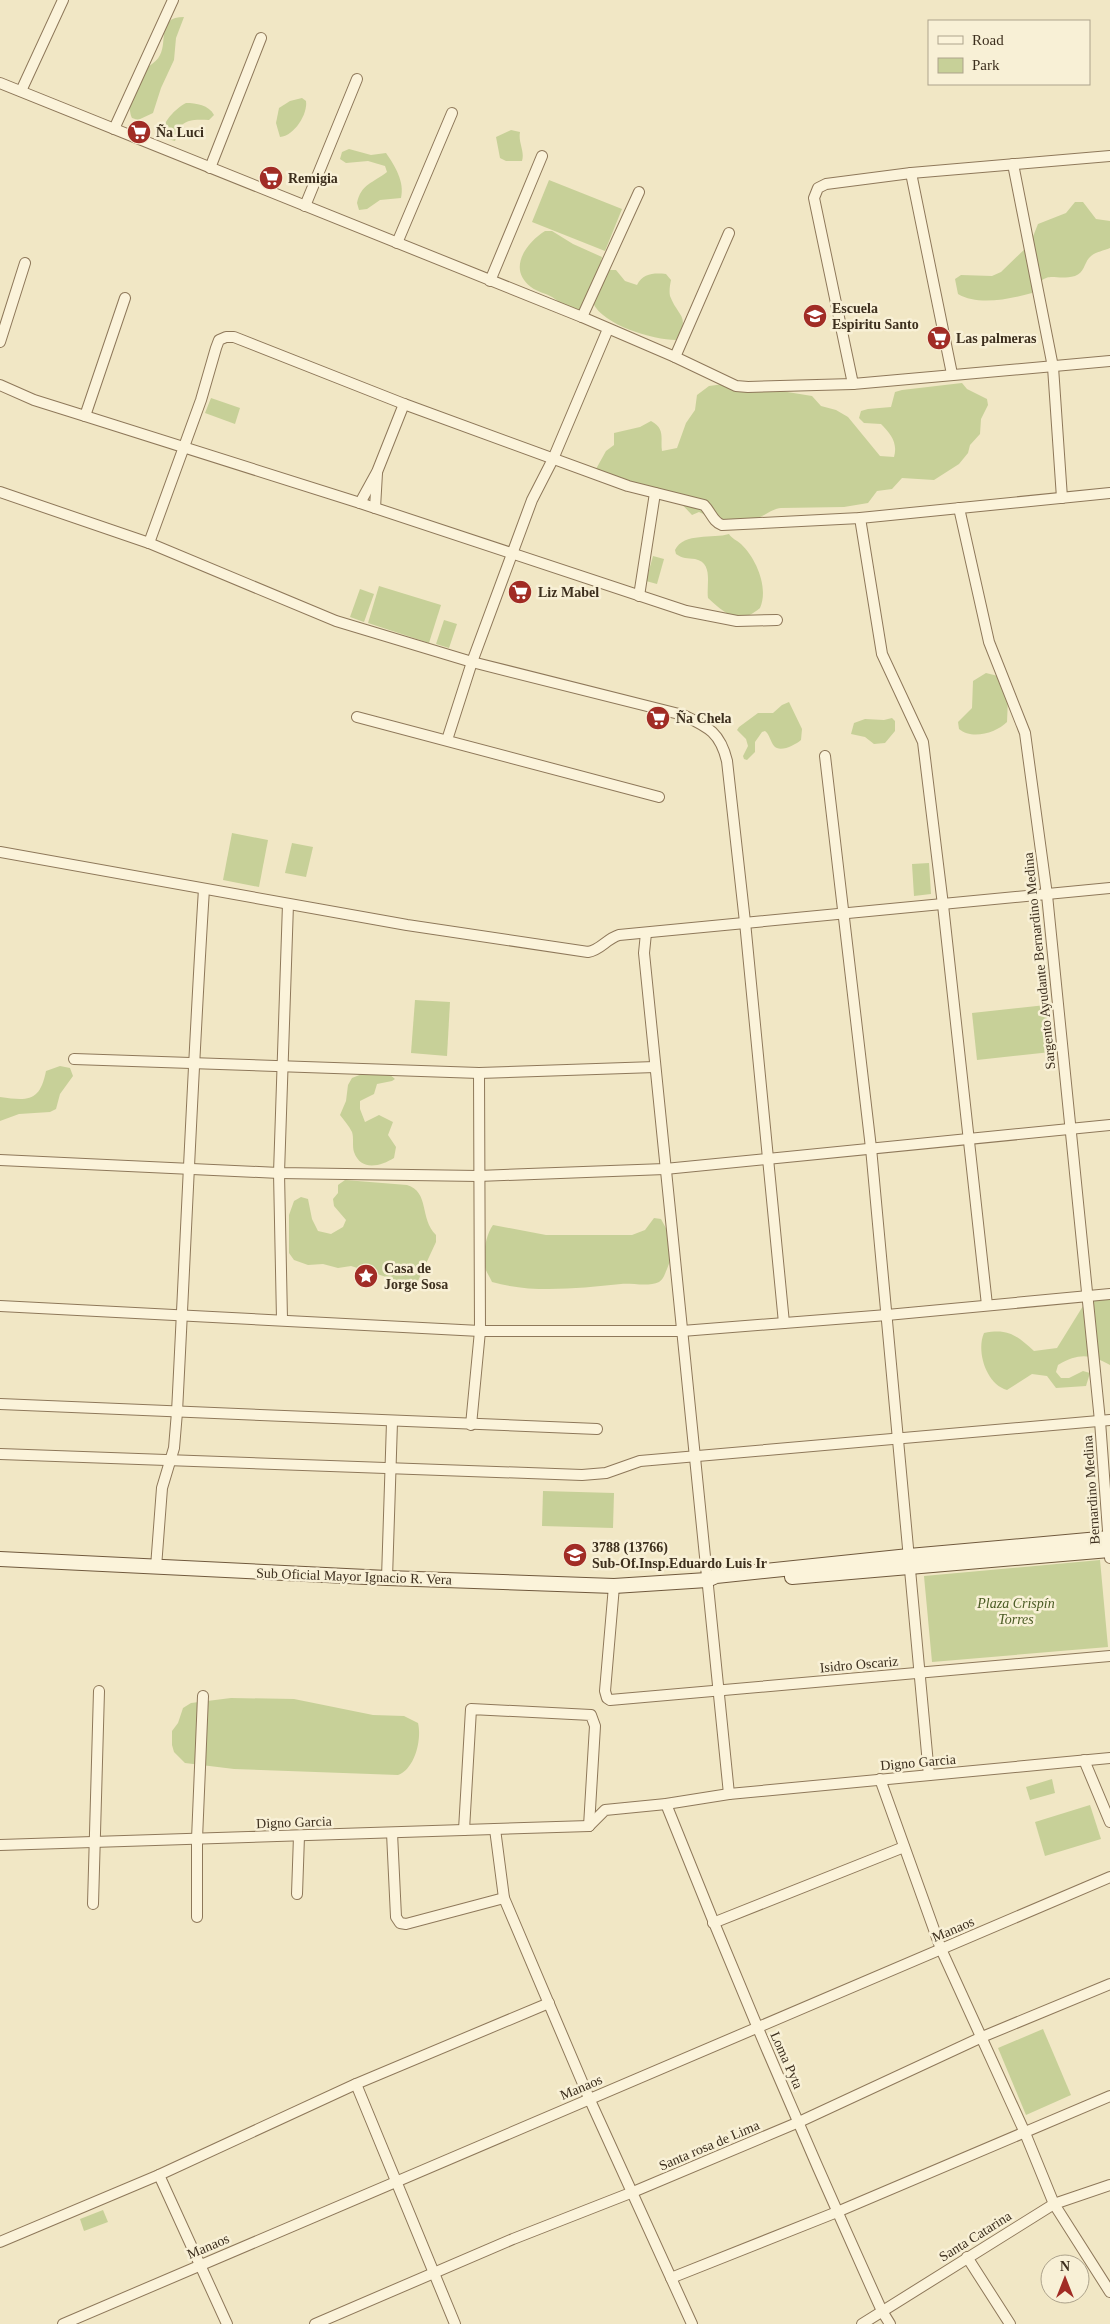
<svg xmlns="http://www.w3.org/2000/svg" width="1110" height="2324" viewBox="0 0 1110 2324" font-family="'Times New Roman',serif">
<rect width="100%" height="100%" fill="#f1e7c5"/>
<g fill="#c7d098">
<path d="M 184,17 L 176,38 L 174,60 L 161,88 L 153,113 L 138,120 L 132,118 C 127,108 131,87 138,77 C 143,68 156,64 160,55 C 168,41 156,17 184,17 Z"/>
<path d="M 302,98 L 306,101 C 308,114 294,136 280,137 L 276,123 L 279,108 L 290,101 Z"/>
<path d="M 186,103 C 196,103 209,105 214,115 L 209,120 C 199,120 185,118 179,129 C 177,133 177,137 175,141 L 168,139 L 163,134 C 161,123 176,108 186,103 Z"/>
<path d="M 511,130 L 520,132 C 518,143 525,151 522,161 L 506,161 L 500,158 L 496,137 Z"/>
<path d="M 349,149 L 371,155 L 386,153 C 395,166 405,182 401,198 L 380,200 L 367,209 L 359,210 L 357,203 C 361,184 373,183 387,172 L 385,166 L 368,161 L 346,163 L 340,159 L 342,152 Z"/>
<path d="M 549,180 L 622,209 L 605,251 L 532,222 Z"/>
<path d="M 1075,202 L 1083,202 L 1096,219 L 1110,221 L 1110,248 C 1103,251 1094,252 1089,258 C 1084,264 1084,273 1075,276 C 1052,282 1048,267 1032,293 C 1010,299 978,306 958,294 L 955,279 L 961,275 L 992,276 L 1001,272 L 1030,244 L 1038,224 L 1066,213 Z"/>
<path d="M 545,231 L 552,231 L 573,244 L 602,257 L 596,287 L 608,270 L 616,270 L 625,281 L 637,285 C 643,273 654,273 666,274 L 671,280 C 670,285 669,291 670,296 C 678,317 691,316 676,340 C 653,340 603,325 593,303 C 589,305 584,309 579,310 C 567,312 561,302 552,297 C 546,293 537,292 531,287 C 507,269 526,243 545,231 Z"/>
<path d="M 962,383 L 967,389 L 987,399 L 988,405 L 981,419 L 980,434 L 970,445 L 968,453 L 959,464 L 934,480 L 902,478 L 892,489 L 877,491 L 868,503 L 844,507 L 781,508 C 772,509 767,514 760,517 C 736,526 721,522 699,512 L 692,515 L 674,496 L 596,469 L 606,451 L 614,445 L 614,433 L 640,427 L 651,421 C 666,429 660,439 662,451 L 677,448 L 686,423 L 695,410 L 697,395 L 709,386 L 724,384 L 736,391 L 775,390 L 812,396 L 821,406 L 836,410 L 848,417 L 880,456 L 894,457 C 898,443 891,434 881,424 L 864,423 L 859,418 L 861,411 L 868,409 L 891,407 L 895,392 L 902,390 Z"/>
<path d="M 211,398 L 240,408 L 235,424 L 205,413 Z"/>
<path d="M 729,534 C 732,539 737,540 741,544 C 756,558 769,588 760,608 C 739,626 725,614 708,598 C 706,585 714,563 695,559 C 687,558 683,559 676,554 L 675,550 C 684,532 713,539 729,534 Z"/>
<path d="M 653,556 L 664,559 L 657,584 L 646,581 Z"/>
<path d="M 379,586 L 441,605 L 429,643 L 368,623 Z"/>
<path d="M 360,589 L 374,594 L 364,622 L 350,617 Z"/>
<path d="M 444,620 L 457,624 L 449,648 L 436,644 Z"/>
<path d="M 986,673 L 1002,677 L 1008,698 L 1007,722 C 996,733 972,740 959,729 L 958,722 L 972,708 L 973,681 Z"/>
<path d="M 789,702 L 802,729 L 801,740 C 795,745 780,753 774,746 C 770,741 770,735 765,731 L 762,732 L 755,742 L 755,752 L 747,760 L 744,759 L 743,756 L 748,746 L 746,739 L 737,730 L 739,727 L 758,713 L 773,713 L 782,705 Z"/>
<path d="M 892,718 L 895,721 L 895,731 L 885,743 L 874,744 L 865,737 L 851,734 L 854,723 L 865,719 L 884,720 Z"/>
<path d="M 232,833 L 268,840 L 259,887 L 223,880 Z"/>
<path d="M 292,843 L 313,847 L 306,877 L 285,873 Z"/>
<path d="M 929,863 L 931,894 L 914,896 L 912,864 Z"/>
<path d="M 415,1000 L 450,1002 L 447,1056 L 411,1053 Z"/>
<path d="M 1046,1005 L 1051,1052 L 977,1060 L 972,1013 Z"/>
<path d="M 60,1066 L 70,1068 L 73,1076 L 60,1094 L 56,1109 L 50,1112 L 19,1114 L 0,1121 L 0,1097 C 28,1101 40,1102 46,1071 Z"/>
<path d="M 362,1074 L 389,1074 L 395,1079 L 392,1081 L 377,1084 L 374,1094 L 360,1101 L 360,1109 L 365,1122 L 379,1115 L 393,1122 L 388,1135 L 396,1147 L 394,1158 C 381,1166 361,1172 354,1152 C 352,1146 354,1138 352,1132 C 349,1126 344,1120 340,1115 L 346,1101 L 348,1085 L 352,1078 Z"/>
<path d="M 345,1180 L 407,1185 C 430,1192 419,1218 436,1235 L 436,1242 L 417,1283 L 409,1284 L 351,1266 L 338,1268 L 323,1264 L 308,1265 L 294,1260 L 289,1253 L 289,1215 L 294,1201 L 301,1197 L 308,1199 L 312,1219 L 318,1231 L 331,1234 L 343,1227 L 346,1220 L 334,1206 L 333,1199 L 338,1193 L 338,1185 Z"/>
<path d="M 654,1218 L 661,1219 C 672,1239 676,1247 667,1269 C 665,1273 664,1279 659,1282 C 649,1287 632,1283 621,1284 C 578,1288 535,1294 492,1282 C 490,1277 486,1272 485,1267 C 482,1256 486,1234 493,1225 L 546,1235 L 632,1235 L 645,1230 Z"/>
<path d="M 1110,1298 L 1110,1365 C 1090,1354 1079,1353 1058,1365 L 1056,1372 L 1061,1378 L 1069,1378 L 1083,1371 L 1090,1373 L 1086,1386 L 1056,1388 L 1047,1376 L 1032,1374 L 1007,1390 C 986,1384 976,1351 984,1333 C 1009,1328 1017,1336 1034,1351 L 1057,1348 L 1083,1306 L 1094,1300 Z"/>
<path d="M 543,1491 L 614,1493 L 613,1528 L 542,1526 Z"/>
<path d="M 1100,1560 L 1108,1647 L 932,1662 L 924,1576 Z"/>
<path d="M 231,1698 L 294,1699 L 373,1715 L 404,1716 L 418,1723 C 422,1739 415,1769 398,1775 L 234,1769 L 185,1763 L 174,1752 L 172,1745 L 172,1731 L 178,1723 L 183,1708 L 191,1703 Z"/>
<path d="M 1052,1779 L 1055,1793 L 1030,1800 L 1026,1787 Z"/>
<path d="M 1090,1805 L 1101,1839 L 1045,1856 L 1035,1822 Z"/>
<path d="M 1043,2029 L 1071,2095 L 1026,2115 L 998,2048 Z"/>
<path d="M 103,2210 L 108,2222 L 84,2231 L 80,2219 Z"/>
</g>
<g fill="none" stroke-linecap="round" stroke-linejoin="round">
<g stroke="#8e785a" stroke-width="12">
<g id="street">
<path d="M 0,83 L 582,317 L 675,357 L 736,386 L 748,387 L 853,384 L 1110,361"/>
<path d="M 21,91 L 63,0"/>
<path d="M 114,129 L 173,0"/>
<path d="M 1013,164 L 1053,367 L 1062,498"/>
<path d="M 210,168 L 261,38"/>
<path d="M 911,173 L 952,374"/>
<path d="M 305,206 L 357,79"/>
<path d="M 397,243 L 452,113"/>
<path d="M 490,281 L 542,156"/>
<path d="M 582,317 L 639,192"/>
<path d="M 0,342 L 25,263"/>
<path d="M 675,357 L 729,233"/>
<path d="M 853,384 L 814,198 L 818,188 L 826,184 L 911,173 L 1110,156"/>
<path d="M 0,385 L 34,400 L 85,416 L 360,503 L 686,611 L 737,621 L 777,620"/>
<path d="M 85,416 L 125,298"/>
<path d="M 0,492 L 149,543 L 336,621 L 472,662 L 683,715 C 708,727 720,732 727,761 L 745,922 L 784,1323"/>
<path d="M 360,503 L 377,472 L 404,404"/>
<path d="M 375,508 L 377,473"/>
<path d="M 959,508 L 989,642 L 1025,733 L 1047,895 L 1100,1421 L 1110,1558"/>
<path d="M 860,518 L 882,654 L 923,742 L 943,905 L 987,1305"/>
<path d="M 149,543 L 201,400 L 216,348 L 219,340 L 226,337 L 234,337 L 404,404 L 628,486 L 704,505 C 711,512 713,522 722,525 L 860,518 L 1110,493"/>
<path d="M 639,596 L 655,493"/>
<path d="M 357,717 L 659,797"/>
<path d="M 447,740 L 472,662 L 532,500 L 553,459 L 608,329"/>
<path d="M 825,756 L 871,1148 L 929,1775"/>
<path d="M 0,852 L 407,925 L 588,952 C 601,950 606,939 619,935 L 1110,888"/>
<path d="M 646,933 L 644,953 L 729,1794"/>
<path d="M 74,1059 L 479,1073 L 655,1067"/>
<path d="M 0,1160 L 279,1173 L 478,1176 L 665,1169 L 1110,1125"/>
<path d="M 0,1306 L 480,1331 L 682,1331 L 887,1315 L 1110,1294"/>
<path d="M 282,1319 L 279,1173 L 288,904"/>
<path d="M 0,1404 L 597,1429"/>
<path d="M 471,1425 L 480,1331 L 479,1073"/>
<path d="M 0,1454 L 582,1475 L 606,1473 L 640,1461 L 1110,1420"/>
<path d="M 156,1567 L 162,1488 L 174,1448 L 177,1412 C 186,1238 193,1063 204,889"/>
<path d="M 387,1578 L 392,1422"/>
<path d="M 614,1586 L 605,1691 L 607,1698 L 610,1700 L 1110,1656"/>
<path d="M 1084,1760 L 1110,1822"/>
<path d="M 880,1779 L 941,1949 L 1025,2133 L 1054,2204 L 1110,2292"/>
<path d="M 666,1804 C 734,1975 806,2144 882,2311 L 890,2324"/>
<path d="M 589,1826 L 605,1810 L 666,1804 L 729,1794 L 1110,1758"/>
<path d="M 495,1829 L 504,1898 L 589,2098 L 692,2324"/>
<path d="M 464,1830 L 471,1709 L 591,1715 L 595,1726 L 589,1826"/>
<path d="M 392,1833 L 396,1917 L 400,1923 L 406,1924 L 504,1898"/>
<path d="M 0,1845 L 589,1826"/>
<path d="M 297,1894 L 299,1836"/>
<path d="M 93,1904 L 99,1691"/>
<path d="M 197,1917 L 197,1839 L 203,1696"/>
<path d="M 713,1923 L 904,1847"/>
<path d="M 356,2084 L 455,2324"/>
<path d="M 159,2175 L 227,2324"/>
<path d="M 0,2242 L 159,2175 L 356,2084 L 549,2003"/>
<path d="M 967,2257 L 1010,2324"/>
<path d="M 671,2278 L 837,2212 L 1110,2096"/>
<path d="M 63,2324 L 1110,1877"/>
<path d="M 315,2324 L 513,2239 L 633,2192 L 799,2122 L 982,2037 L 1110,1984"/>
<path d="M 862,2324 L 1054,2204 L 1110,2185"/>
</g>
</g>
<g stroke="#70593d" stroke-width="16">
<g id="secondary">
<path d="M 0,1559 L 387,1578 L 614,1586 L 707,1580 L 716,1576 L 909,1556 L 1110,1538"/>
<path d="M 792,1577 L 1110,1550"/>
</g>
</g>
<use href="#street" stroke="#fbf3da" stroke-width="10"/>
<use href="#secondary" stroke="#fbf3da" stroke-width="14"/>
</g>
<defs>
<g id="supermarket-disc" transform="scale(1.25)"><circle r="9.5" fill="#a12c25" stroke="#f8f0d6"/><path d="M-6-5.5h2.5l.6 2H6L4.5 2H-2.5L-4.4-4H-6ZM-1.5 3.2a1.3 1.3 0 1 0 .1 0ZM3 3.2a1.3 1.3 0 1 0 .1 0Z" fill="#fff"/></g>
<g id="school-disc" transform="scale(1.25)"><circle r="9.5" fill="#a12c25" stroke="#f8f0d6"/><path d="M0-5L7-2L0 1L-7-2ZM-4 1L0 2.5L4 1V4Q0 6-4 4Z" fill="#fff"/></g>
<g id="sight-disc" transform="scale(1.25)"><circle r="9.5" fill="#a12c25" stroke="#f8f0d6"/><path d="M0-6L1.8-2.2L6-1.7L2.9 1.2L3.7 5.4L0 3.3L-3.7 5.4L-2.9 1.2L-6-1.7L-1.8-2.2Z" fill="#fff"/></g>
</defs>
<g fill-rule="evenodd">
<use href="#supermarket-disc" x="139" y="132"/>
<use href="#supermarket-disc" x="271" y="178"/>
<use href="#school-disc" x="815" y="316"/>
<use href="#supermarket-disc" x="939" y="338"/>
<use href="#supermarket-disc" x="520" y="592"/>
<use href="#supermarket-disc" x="658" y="718"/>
<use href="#sight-disc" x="366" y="1276"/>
<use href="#school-disc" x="575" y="1555"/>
</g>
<g text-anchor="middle" stroke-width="5" stroke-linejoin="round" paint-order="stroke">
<g font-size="14" font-weight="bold" fill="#3d2f1e" stroke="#f8f0d6" text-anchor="start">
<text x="156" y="137">Ña Luci</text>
<text x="288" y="183">Remigia</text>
<text x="832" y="313">Escuela<tspan x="832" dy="16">Espiritu Santo</tspan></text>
<text x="956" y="343">Las palmeras</text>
<text x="538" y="597">Liz Mabel</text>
<text x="676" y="723">Ña Chela</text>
<text x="384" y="1273">Casa de<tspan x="384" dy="16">Jorge Sosa</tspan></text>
<text x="592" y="1552">3788 (13766)<tspan x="592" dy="16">Sub-Of.Insp.Eduardo Luis Ir</tspan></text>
</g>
<g font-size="14" fill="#3d2f1e" stroke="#f8f0d6">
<text transform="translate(1039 961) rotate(-96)" y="5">Sargento Ayudante Bernardino Medina</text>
<text transform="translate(1091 1490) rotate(-94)" y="5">Bernardino Medina</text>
<text transform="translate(354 1576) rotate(2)" y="5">Sub Oficial Mayor Ignacio R. Vera</text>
<text transform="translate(859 1664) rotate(-5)" y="5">Isidro Oscariz</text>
<text transform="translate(918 1762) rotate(-5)" y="5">Digno Garcia</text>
<text transform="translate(294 1822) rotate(-2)" y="5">Digno Garcia</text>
<text transform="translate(953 1929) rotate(-23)" y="5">Manaos</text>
<text transform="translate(787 2060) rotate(66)" y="5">Loma Pyta</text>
<text transform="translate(581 2087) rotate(-23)" y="5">Manaos</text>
<text transform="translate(709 2145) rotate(-23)" y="5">Santa rosa de Lima</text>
<text transform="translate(975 2236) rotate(-32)" y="5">Santa Catarina</text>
<text transform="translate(208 2246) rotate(-23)" y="5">Manaos</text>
</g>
<g font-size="14" font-style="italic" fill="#4a5b24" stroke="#f8f0d6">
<text x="1016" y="1608">Plaza Crispín<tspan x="1016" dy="16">Torres</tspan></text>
</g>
</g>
<rect x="928" y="20" width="162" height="65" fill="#f8f0d6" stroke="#ada38c"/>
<rect x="938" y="36" width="25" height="8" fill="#fbf3da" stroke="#ada38c"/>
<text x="972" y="45" font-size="15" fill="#3d2f1e">Road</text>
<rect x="938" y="58" width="25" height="15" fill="#c7d098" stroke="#ada38c"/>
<text x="972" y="70" font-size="15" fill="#3d2f1e">Park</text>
<g transform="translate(1065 2279)"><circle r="24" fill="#f8f0d6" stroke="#ada38c"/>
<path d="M0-4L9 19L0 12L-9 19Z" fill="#a12c25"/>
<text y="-8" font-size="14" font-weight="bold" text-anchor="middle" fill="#3d2f1e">N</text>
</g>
</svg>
